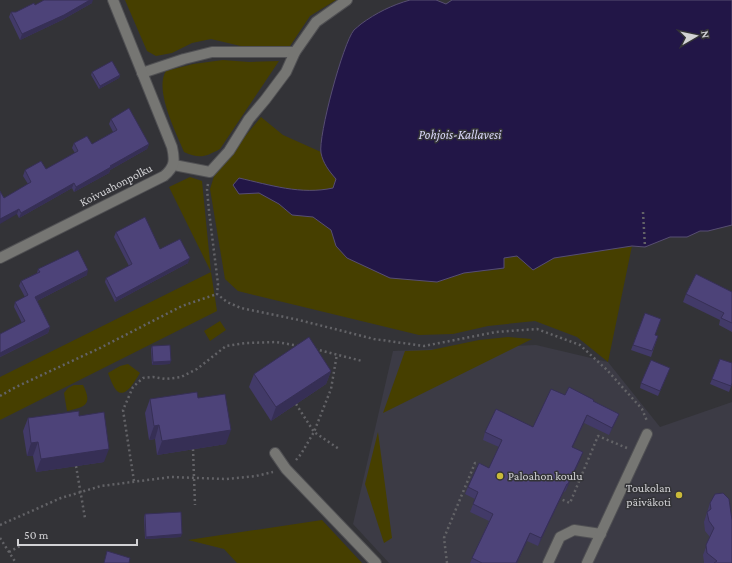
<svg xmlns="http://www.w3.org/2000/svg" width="732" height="563" viewBox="0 0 732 563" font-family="'Crimson Pro',serif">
<rect width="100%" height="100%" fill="#333337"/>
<path fill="#3c3b45" d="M 536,345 L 608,362 L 660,427 L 732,402 L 732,563 L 389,563 L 353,524 L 393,351 Z"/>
<g fill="#463f00">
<path d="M 125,0 L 336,0 L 310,16 L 290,46 L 245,47 L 211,39 L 192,43 L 172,53 L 156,56 L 147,51 Z"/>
<path d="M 223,60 L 249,62 L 279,61 L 220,149 C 205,157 200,159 184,152 C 176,132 154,90 166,71 L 193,64 Z"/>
<path d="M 261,117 L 283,135 L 321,152 L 327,167 L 336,179 L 333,188 L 321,191 L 297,191 L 263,183 L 233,185 L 239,194 L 259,193 L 279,204 L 292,215 L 313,217 L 331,230 L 336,246 L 437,282 L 464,273 L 504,269 L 504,258 L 517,256 L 533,270 L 554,258 L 632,246 L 608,362 L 577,337 L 535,321 L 488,326 L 453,334 L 419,335 L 238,291 L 225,279 L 210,189 L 215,173 Z"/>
<path d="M 190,177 L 202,181 L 211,272 L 217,311 L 0,420 L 0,377 L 211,272 L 169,187 Z"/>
<path d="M 220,321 L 226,330 L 210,341 L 204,331 Z"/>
<path d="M 508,337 L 532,339 L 383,413 L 405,351 L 431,350 L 479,340 Z"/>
<path d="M 128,364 L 140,373 C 136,379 126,399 117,391 C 113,387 110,378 108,373 L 120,366 Z"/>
<path d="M 74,385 L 83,385 C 93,405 85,407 67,411 L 64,393 L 68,388 Z"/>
<path d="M 378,432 L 392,538 L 384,543 L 365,484 Z"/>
<path d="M 322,520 L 362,563 L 237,563 L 224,549 L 188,540 Z"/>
</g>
<path fill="#221647" stroke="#574e72" d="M 410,0 L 436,0 L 446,4 L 452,0 L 732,0 L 732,225 L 708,231 L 700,231 L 687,237 L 670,237 L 645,247 L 632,246 L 554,258 L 533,270 L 517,256 L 504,258 L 504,268 L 464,273 L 437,282 L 390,278 L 347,258 L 336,246 L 331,230 L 313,217 L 292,215 L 279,204 L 259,193 L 239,194 L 233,185 L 239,178 C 270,185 301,195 333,188 L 336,179 C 329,171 323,163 321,153 C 318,136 343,43 354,30 C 356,28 359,26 361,24 C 376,13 392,5 410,0 Z"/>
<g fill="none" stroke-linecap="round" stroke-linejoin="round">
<g stroke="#505053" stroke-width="12">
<g id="minor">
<path d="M 142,73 L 184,59 L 212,52 L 295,52"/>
<path d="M 174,165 L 210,172 L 229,151 L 249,119 L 265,100 L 286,72 L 295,52 L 316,22 L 347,0"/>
<path d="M 0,258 L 164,176 C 175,167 175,160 172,147 L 113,0"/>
<path d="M 275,453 L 286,469 L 376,563"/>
<path d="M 548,563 L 560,537 L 574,530 L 601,534"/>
<path d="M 587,563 L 647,434"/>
</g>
</g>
<g stroke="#636367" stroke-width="2.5" stroke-dasharray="2 3" stroke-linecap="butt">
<path d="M 208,184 L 207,189 L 209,211 L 218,284 L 217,294 L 227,302 L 241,308 L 299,320 L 374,339 L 424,346 L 496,332 L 537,329 L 580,345 L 607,370 L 642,409 L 647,421"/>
<path d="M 643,212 L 645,247"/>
<path d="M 315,349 L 362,361"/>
<path d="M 0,396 L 16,387 L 100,348 L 182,306 L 217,294"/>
<path d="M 296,404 L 314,432 L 339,449"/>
<path d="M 193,449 L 195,505"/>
<path d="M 296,460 L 301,454 L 314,432 L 331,389 L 337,354"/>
<path d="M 76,466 L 85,518"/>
<path d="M 134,481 L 123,410 L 133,387 L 143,378 L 153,377 L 166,379 L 181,377 L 197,369 L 226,346 L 246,343 L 276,342 L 300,346"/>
<path d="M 558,498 L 570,503 L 598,436 L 627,448"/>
<path d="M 0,525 L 61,498 L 101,486 L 171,477 L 226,479 L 256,476 L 273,472"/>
<path d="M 0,538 L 16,563"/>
<path d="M 9,552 L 22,545"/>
<path d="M 447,563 L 444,538 L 475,463 L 481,465"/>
</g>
<use href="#minor" stroke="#767673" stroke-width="10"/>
</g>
<g fill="#423a68">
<path d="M 92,3 L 62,20 L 20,40 L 9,17 L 11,12 L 16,12 L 35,5 Z"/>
<path d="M 92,72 L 120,75 L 119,78 L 99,89 L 91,75 Z"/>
<path d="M 111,119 L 149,144 L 147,149 L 110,170 L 109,173 L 74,192 L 72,188 L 19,218 L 17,214 L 4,198 L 28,184 L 23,176 L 25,170 L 46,169 L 75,153 L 72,148 L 74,143 L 92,144 L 113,132 L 109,124 Z"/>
<path d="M 116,232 L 160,249 L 188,263 L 115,302 L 105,282 L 106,278 L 129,266 L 114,237 Z"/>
<path d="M 38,269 L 87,275 L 37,301 L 50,327 L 48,333 L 0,357 L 0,334 L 22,323 L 14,307 L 15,302 L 25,297 L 19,286 L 21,281 L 37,273 Z"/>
<path d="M 732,292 L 732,332 L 719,325 L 720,320 L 683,302 L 686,294 Z"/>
<path d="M 645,313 L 655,335 L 658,336 L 651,357 L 631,350 Z"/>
<path d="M 152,346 L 170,364 L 152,365 L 151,349 Z"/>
<path d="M 720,359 L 732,384 L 729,392 L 710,384 Z"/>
<path d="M 331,371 L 326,384 L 271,421 L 249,387 L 254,374 Z"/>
<path d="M 668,373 L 658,396 L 640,388 L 641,383 Z"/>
<path d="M 565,395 L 593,401 L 619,414 L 616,421 L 609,435 L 584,423 L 572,447 L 580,460 L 565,492 L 564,491 L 538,546 L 527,541 L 517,563 L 470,563 L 489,521 L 470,512 L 475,499 L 465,494 L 468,487 L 489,468 L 499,447 L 483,440 L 485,432 L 533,427 Z"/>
<path d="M 198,398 L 226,444 L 157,455 L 155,439 L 149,440 L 145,413 L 150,399 Z"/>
<path d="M 79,416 L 104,462 L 36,472 L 33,456 L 27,456 L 23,431 L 28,418 Z"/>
<path d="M 710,503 L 732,563 L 704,563 L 704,562 L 703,555 L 710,537 L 705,531 L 704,522 Z"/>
<path d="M 145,514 L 181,537 L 145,539 L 144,517 Z"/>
</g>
<g fill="#362f55">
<path d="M 90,0 L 93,0 L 92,3 L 62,20 L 20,40 L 22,34 Z"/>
<path d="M 120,75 L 119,78 L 99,89 L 100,86 Z"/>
<path d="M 149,144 L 147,149 L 110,170 L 109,173 L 74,192 L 76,187 L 110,166 Z"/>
<path d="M 74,183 L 72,188 L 19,218 L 21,213 Z"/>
<path d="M 19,209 L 17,214 L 0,224 L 0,219 Z"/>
<path d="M 190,258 L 188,263 L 115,302 L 116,298 Z"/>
<path d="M 88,270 L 87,275 L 33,303 L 35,297 Z"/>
<path d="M 50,327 L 48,333 L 0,357 L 0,353 Z"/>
<path d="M 171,361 L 170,364 L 152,365 L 153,362 Z"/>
<path d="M 331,371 L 326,384 L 271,421 L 276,407 Z"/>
<path d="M 619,414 L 616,421 L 609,435 L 612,428 Z"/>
<path d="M 587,415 L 584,423 L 569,455 L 572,447 Z"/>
<path d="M 159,425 L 155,439 L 149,440 L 154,426 Z"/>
<path d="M 231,430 L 226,444 L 157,455 L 162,441 Z"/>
<path d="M 38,442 L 33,456 L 27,456 L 31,443 Z"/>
<path d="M 109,449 L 104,462 L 36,472 L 41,459 Z"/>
<path d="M 583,452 L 580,460 L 565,492 L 568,484 Z"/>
<path d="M 567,484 L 564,491 L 538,546 L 541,538 Z"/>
<path d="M 530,533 L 527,541 L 517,563 L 516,563 Z"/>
<path d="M 182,534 L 181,537 L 145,539 L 146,537 Z"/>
</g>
<g fill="#4d4379" stroke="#362f55">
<path d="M 44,0 L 90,0 L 64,15 L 22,34 L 11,12 L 16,12 L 34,3 L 35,5 Z"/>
<path d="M 112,61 L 120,75 L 100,86 L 92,72 Z"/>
<path d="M 129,108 L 149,144 L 110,166 L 111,167 L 76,187 L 74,183 L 21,213 L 19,209 L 0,219 L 0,191 L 4,198 L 31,182 L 25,170 L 41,161 L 46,169 L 78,151 L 74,143 L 87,136 L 92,144 L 117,130 L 111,119 Z"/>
<path d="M 145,217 L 160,249 L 180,239 L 190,258 L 116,298 L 106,278 L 132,264 L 116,232 Z"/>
<path d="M 78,250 L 88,270 L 35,297 L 50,327 L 0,353 L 0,334 L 25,321 L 15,302 L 28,295 L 21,281 L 40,272 L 38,269 Z"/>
<path d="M 696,274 L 732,292 L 732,323 L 721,318 L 724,313 L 686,294 Z"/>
<path d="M 645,313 L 661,319 L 655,335 L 658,336 L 652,351 L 633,345 Z"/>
<path d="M 309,337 L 331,371 L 276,407 L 254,374 Z"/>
<path d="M 170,345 L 171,361 L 153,362 L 152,346 Z"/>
<path d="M 720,359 L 732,363 L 732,383 L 731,386 L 712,379 Z"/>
<path d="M 651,360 L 670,368 L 660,391 L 641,383 Z"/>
<path d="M 569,387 L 594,400 L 593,401 L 619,414 L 612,428 L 587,415 L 572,447 L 583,452 L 568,484 L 567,484 L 541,538 L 530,533 L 516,563 L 482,563 L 472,558 L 493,514 L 473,504 L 478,492 L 468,487 L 479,463 L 489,468 L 502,440 L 485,432 L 496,409 L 533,427 L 551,389 L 565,395 Z"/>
<path d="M 197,392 L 198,398 L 225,394 L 231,430 L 162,441 L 159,425 L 154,426 L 150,399 Z"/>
<path d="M 79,411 L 79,416 L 104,412 L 109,449 L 41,459 L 38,442 L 31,443 L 28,418 Z"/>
<path d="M 723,493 L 729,499 L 732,520 L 732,563 L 714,563 L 717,561 L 707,553 L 706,545 L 714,528 L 709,521 L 707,512 L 711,509 L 710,503 L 715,494 Z"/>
<path d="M 181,512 L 182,534 L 146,537 L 145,514 Z"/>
<path d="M 107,551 L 130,558 L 129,563 L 104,563 Z"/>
</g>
<g fill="#caba39" stroke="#333337" stroke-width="1.5">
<circle cx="500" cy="476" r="4"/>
<circle cx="679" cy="495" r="4"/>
</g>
<g text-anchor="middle" stroke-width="3" stroke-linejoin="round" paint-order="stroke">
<g font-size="12" fill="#d2d2d5" stroke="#333337">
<text transform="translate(116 185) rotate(-27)" y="4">Koivuahonpolku</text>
</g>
<g font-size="12" fill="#d2d2d5" stroke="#333337" text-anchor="start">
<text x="508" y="480">Paloahon koulu</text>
<text x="671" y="492" text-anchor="end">Toukolan<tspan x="671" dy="14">päiväkoti</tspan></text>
</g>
<g font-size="13" font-style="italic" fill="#d9d6f8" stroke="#333337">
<text x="460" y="139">Pohjois-Kallavesi</text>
</g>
</g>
<g transform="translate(696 36) rotate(81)" stroke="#333337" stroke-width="3" paint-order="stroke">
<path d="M0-3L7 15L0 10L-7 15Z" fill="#d2d2d5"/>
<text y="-6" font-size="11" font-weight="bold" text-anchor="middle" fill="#d2d2d5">N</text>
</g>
<path d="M18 539v6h119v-6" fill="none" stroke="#d2d2d5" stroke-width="2"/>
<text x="24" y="539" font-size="12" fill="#d2d2d5" stroke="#333337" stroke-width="3" paint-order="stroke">50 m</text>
</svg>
